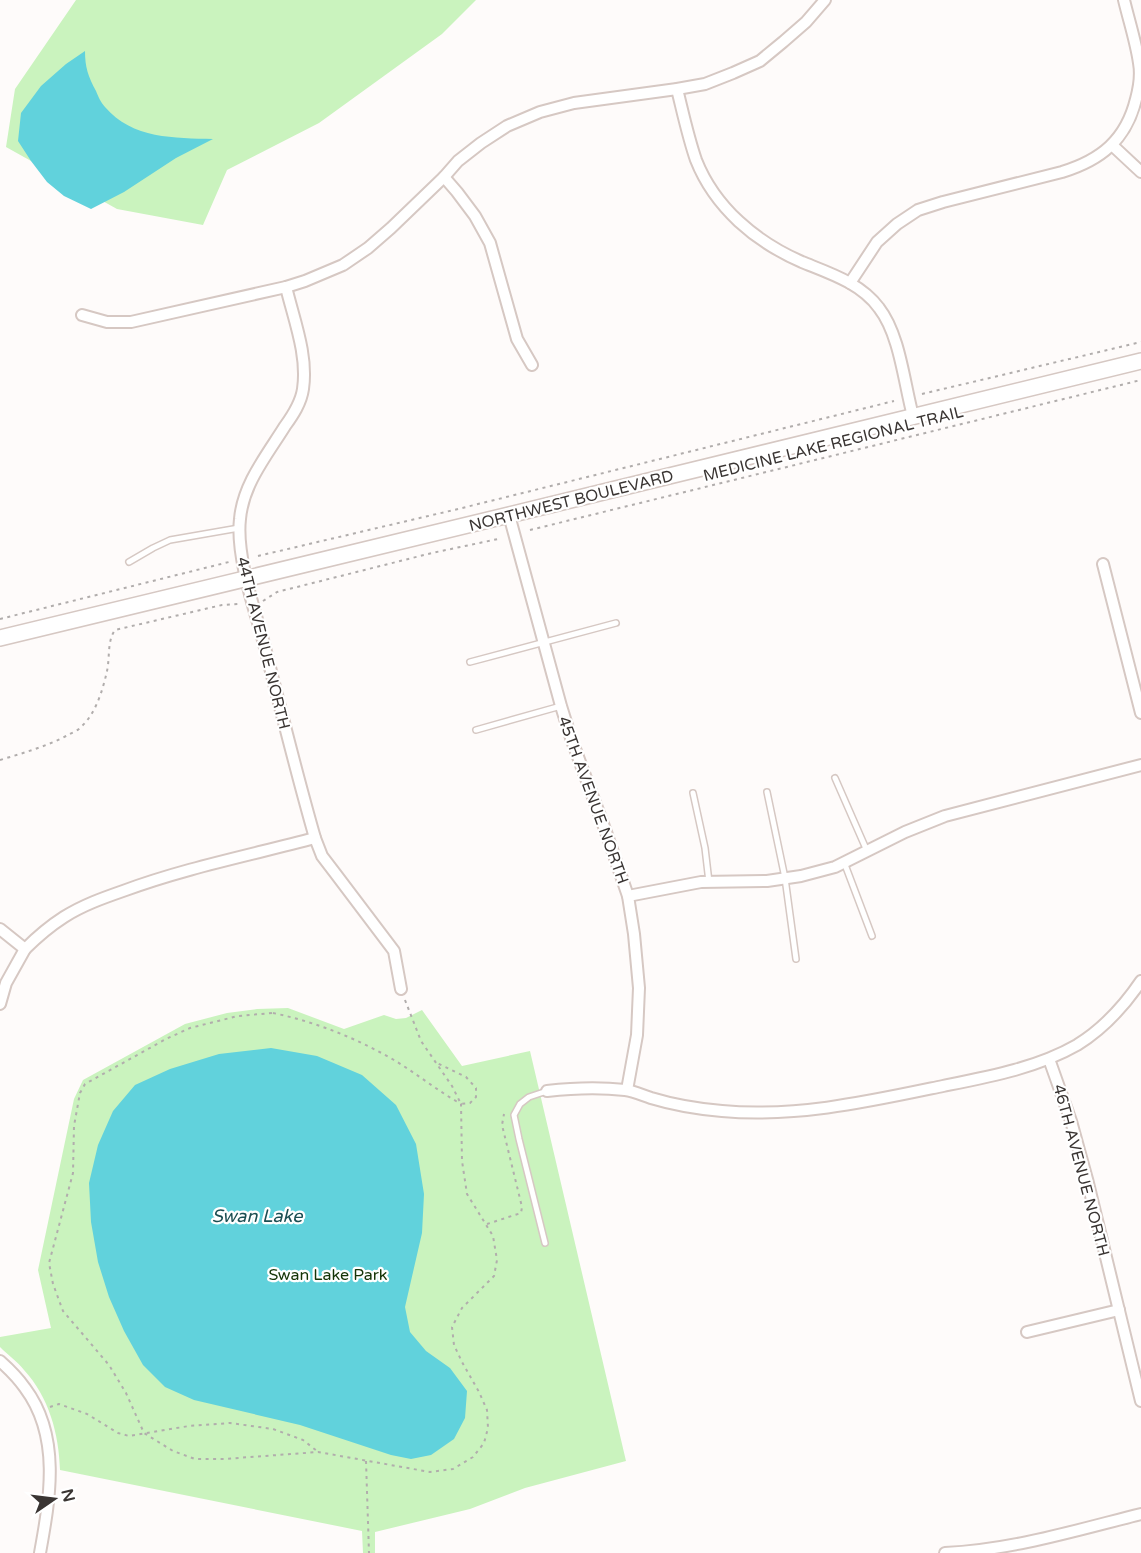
<svg xmlns="http://www.w3.org/2000/svg" width="1141" height="1553" viewBox="0 0 1141 1553" font-family="'Varela Round',sans-serif">
<rect width="100%" height="100%" fill="#fefbfa"/>
<g fill="#caf3be">
<path d="M 76,0 L 476,0 L 442,34 L 319,123 L 227,170 L 203,225 L 117,209 L 6,147 L 15,89 Z"/>
<path d="M 288,1008 L 344,1029 L 384,1015 L 396,1019 L 406,1018 L 422,1010 L 462,1066 L 530,1051 L 626,1461 L 525,1488 L 470,1509 L 375,1532 L 375,1553 L 363,1553 L 362,1531 L 60,1470 C 59,1434 49,1397 24,1370 C 17,1361 8,1355 0,1347 L 0,1337 L 51,1328 L 38,1270 L 74,1099 L 83,1080 L 185,1024 L 227,1013 L 257,1009 Z"/>
</g>
<g fill="#61d2dc">
<path d="M 85,51 C 85,67 88,76 96,91 C 98,96 101,103 105,107 C 132,139 175,138 213,139 L 176,158 L 124,192 L 91,209 L 64,196 L 47,182 L 31,161 L 18,141 L 21,113 L 41,86 L 66,64 Z"/>
<path d="M 271,1048 L 317,1056 L 362,1075 L 396,1105 L 416,1144 L 424,1194 L 422,1233 L 405,1307 L 410,1332 L 426,1351 L 450,1368 L 467,1391 L 465,1418 L 454,1439 L 431,1455 L 411,1459 L 391,1455 L 300,1425 L 194,1400 L 165,1387 L 143,1365 L 124,1331 L 109,1297 L 98,1262 L 91,1222 L 89,1183 L 98,1145 L 113,1111 L 135,1085 L 170,1069 L 219,1054 Z"/>
</g>
<g fill="none" stroke-linecap="round" stroke-linejoin="round">
<g stroke="#d6c8c3" stroke-width="8">
<g id="service">
<path d="M 129,562 L 153,548 L 170,540 L 239,528"/>
<path d="M 470,662 L 616,623"/>
<path d="M 476,730 L 561,706"/>
<path d="M 835,778 L 867,851"/>
<path d="M 767,792 L 785,878 L 796,959"/>
<path d="M 693,793 L 705,848 L 709,882"/>
<path d="M 844,862 L 872,936"/>
<path d="M 545,1243 L 519,1139 L 514,1115 L 520,1104 L 529,1097 L 547,1091"/>
</g>
</g>
<g stroke="#d6c8c3" stroke-width="14">
<g id="minor">
<path d="M 677,89 C 683,113 688,137 696,160 C 715,208 756,242 802,262 C 829,273 861,283 879,308 C 900,335 904,383 913,416"/>
<path d="M 1112,145 L 1141,172"/>
<path d="M 444,177 L 457,192 L 475,216 L 490,243 L 517,339 L 532,365"/>
<path d="M 850,283 L 877,242 L 897,224 L 918,210 L 943,202 L 1062,172 C 1101,160 1126,140 1136,99 C 1139,88 1141,74 1139,63 C 1136,42 1129,21 1124,0"/>
<path d="M 286,287 C 294,320 308,355 303,389 C 301,403 293,415 285,426 C 267,455 243,484 240,519 C 236,554 253,605 263,640 C 280,706 296,772 315,838 L 322,856 L 335,873 L 394,951 L 401,989"/>
<path d="M 82,315 L 107,322 L 131,322 L 286,287 L 305,281 L 343,265 L 368,248 L 391,228 L 444,177 L 458,161 L 481,143 L 507,126 L 540,112 L 574,103 L 677,89 L 705,84 L 733,73 L 760,61 L 783,42 L 806,22 L 825,0"/>
<path d="M 509,515 L 561,706 L 571,738 L 606,832 L 628,896 L 634,934 L 639,988 L 637,1035 L 627,1090"/>
<path d="M 1103,564 L 1141,713"/>
<path d="M 628,896 L 701,882 L 767,881 L 801,876 L 835,867 L 905,832 L 945,816 L 1141,765"/>
<path d="M 0,929 L 25,949 C 37,937 50,926 64,917 C 83,905 103,898 123,891 C 185,868 251,855 315,838"/>
<path d="M 0,1004 L 6,983 L 25,949"/>
<path d="M 1049,1059 L 1071,1121 L 1087,1179 L 1141,1401"/>
<path d="M 547,1091 C 573,1088 599,1087 625,1090 C 633,1091 642,1095 651,1098 C 674,1105 698,1109 722,1111 C 796,1118 871,1101 943,1086 C 988,1077 1037,1068 1077,1045 C 1103,1029 1124,1006 1141,981"/>
<path d="M 1027,1332 L 1119,1310"/>
<path d="M 0,1361 C 9,1369 18,1378 25,1388 C 61,1436 50,1498 40,1553"/>
<path d="M 945,1553 C 1012,1550 1077,1530 1141,1514"/>
</g>
</g>
<g stroke="#d6c8c3" stroke-width="18">
<path id="secondary" d="M 0,638 L 509,515 L 1141,361"/>
</g>
<g stroke="#b1adac" stroke-width="2" stroke-dasharray="3 4.5" stroke-linecap="butt">
<path d="M 922,394 L 1141,342"/>
<path d="M 530,530 L 1141,380"/>
<path d="M 258,556 L 458,509 L 894,401"/>
<path d="M 263,601 L 277,592 L 432,553 L 498,539"/>
<path d="M 0,619 L 229,562"/>
<path d="M 0,760 C 23,753 45,747 66,736 C 71,733 78,731 82,726 C 96,713 103,689 107,671 C 110,658 107,641 115,630 L 222,605 L 238,604"/>
<path d="M 405,1000 L 421,1041 L 452,1086 L 461,1104 L 470,1103 L 476,1097 L 476,1088 L 466,1077 L 435,1062"/>
<path d="M 273,1013 C 316,1022 356,1038 394,1060 C 417,1074 438,1091 461,1104 L 462,1161 L 467,1194 L 493,1236 L 497,1260 L 494,1276 L 462,1308 L 452,1327 L 454,1345 L 462,1362 L 479,1392 L 487,1410 L 488,1428 L 484,1443 L 473,1457 L 453,1469 L 430,1472 L 318,1452 L 224,1459 L 195,1459 L 173,1451 L 144,1433 L 126,1393 L 109,1365 L 63,1311 L 53,1284 L 49,1263 L 73,1173 L 74,1126 L 80,1093 L 85,1084 L 166,1039 L 190,1028 L 238,1016 Z"/>
<path d="M 487,1224 L 521,1213 L 522,1207 L 502,1125 L 504,1114"/>
<path d="M 50,1407 L 59,1404 L 87,1414 L 118,1433 L 129,1436 L 189,1426 L 230,1423 L 273,1429 L 303,1440 L 317,1451"/>
<path d="M 366,1461 L 369,1553"/>
</g>
<use href="#service" stroke="#fff" stroke-width="5"/>
<use href="#minor" stroke="#fff" stroke-width="10"/>
<use href="#secondary" stroke="#fff" stroke-width="15"/>
</g>
<g text-anchor="middle" stroke-width="4.5" stroke-linejoin="round" paint-order="stroke">
<g font-size="16" fill="#3a3533" stroke="#fff">
<text transform="translate(833 443) rotate(-14)" y="6">MEDICINE LAKE REGIONAL TRAIL</text>
<text transform="translate(571 500) rotate(-14)" y="6">NORTHWEST BOULEVARD</text>
<text transform="translate(264 643) rotate(76)" y="6">44TH AVENUE NORTH</text>
<text transform="translate(594 800) rotate(70)" y="6">45TH AVENUE NORTH</text>
<text transform="translate(1082 1170) rotate(75)" y="6">46TH AVENUE NORTH</text>
</g>
<g font-size="16" fill="#143407" stroke="#fff">
<text x="328" y="1280">Swan Lake Park</text>
</g>
<g font-size="18" font-style="italic" fill="#1b4e52" stroke="#fff">
<text x="257" y="1222">Swan Lake</text>
</g>
</g>
<g transform="translate(54 1499) rotate(76)" stroke="#ffffff" stroke-width="4.5" paint-order="stroke">
<path d="M0-4.5L10 22L0 15L-10 22Z" fill="#3a3533"/>
<text y="-9" font-size="16" font-weight="bold" text-anchor="middle" fill="#3a3533">N</text>
</g>
</svg>
